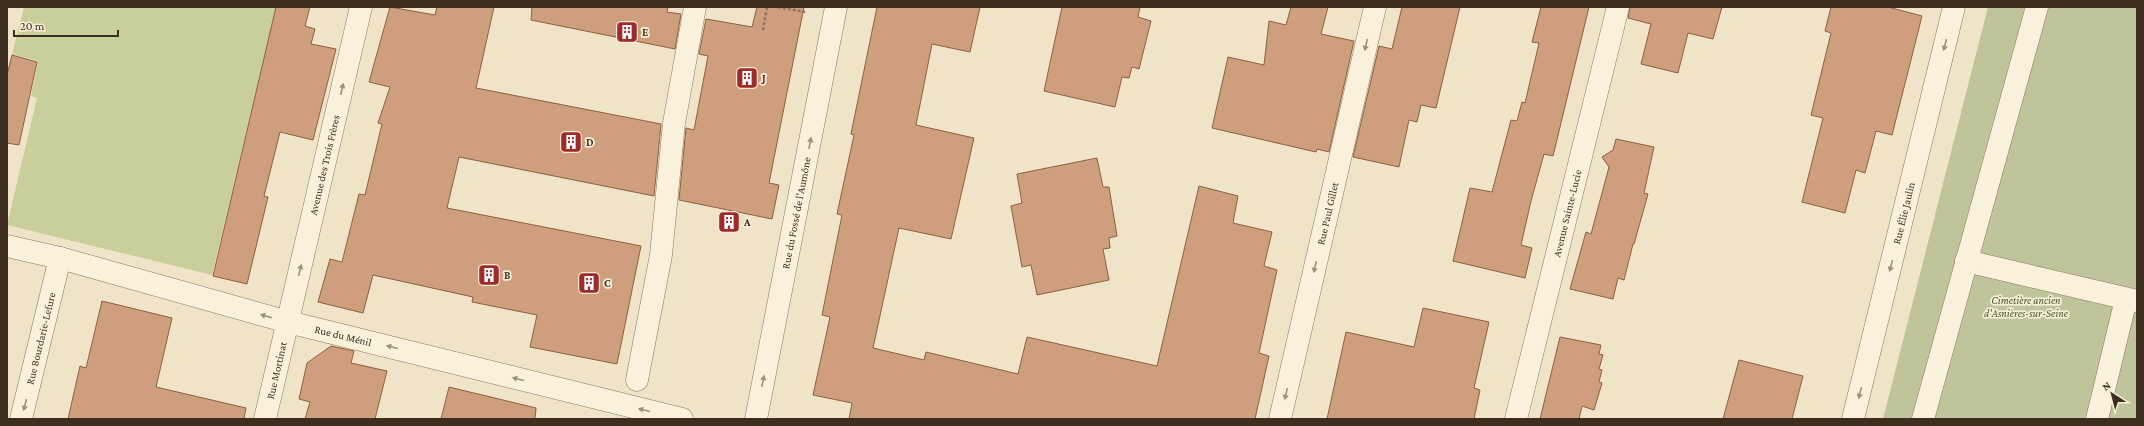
<svg xmlns="http://www.w3.org/2000/svg" width="2144" height="426" viewBox="0 0 2144 426" font-family="'Crimson Pro',serif">
<rect width="100%" height="100%" fill="#f0e4c8"/>
<path fill="#c9cf9b" d="M 24,7 L 276,7 L 212,275 L 7,225 L 37,98 L 31,96 L 38,61 L 12,54 Z"/>
<path fill="#bfc49a" d="M 1988,7 L 2137,7 L 2137,419 L 1883,419 Z"/>
<g fill="#cf9f7d" stroke="#8d5f41">
<path d="M 276,7 L 310,7 L 305,26 L 315,29 L 311,44 L 336,49 L 313,140 L 280,132 L 264,196 L 268,197 L 247,284 L 213,276 Z"/>
<path d="M 390,7 L 435,15 L 437,7 L 494,7 L 476,88 L 661,124 L 654,196 L 459,157 L 447,208 L 641,246 L 617,364 L 530,347 L 537,315 L 472,302 L 473,297 L 373,275 L 363,313 L 318,302 L 330,259 L 342,262 L 359,194 L 365,195 L 382,124 L 378,123 L 390,87 L 369,82 Z"/>
<path d="M 532,7 L 668,7 L 667,12 L 681,14 L 675,49 L 531,20 Z"/>
<path d="M 757,7 L 804,7 L 769,183 L 779,185 L 772,219 L 679,200 L 686,128 L 694,130 L 708,56 L 699,54 L 706,19 L 752,27 Z"/>
<path d="M 877,7 L 980,7 L 970,52 L 932,44 L 916,125 L 974,138 L 951,239 L 899,228 L 873,348 L 924,360 L 926,352 L 1018,374 L 1027,337 L 1157,366 L 1199,186 L 1238,196 L 1233,223 L 1272,232 L 1264,266 L 1277,270 L 1259,353 L 1269,356 L 1255,419 L 849,419 L 852,403 L 813,395 L 830,317 L 822,315 L 842,215 L 837,214 L 854,135 L 851,134 Z"/>
<path d="M 1062,7 L 1140,7 L 1138,17 L 1151,21 L 1139,69 L 1132,67 L 1129,78 L 1122,77 L 1115,107 L 1044,91 Z"/>
<path d="M 1291,7 L 1328,7 L 1321,34 L 1354,41 L 1329,152 L 1317,149 L 1316,152 L 1212,128 L 1228,57 L 1264,65 L 1269,21 L 1286,25 Z"/>
<path d="M 1402,7 L 1460,7 L 1436,108 L 1421,105 L 1417,122 L 1409,120 L 1399,167 L 1353,157 L 1379,46 L 1392,49 Z"/>
<path d="M 1541,7 L 1589,7 L 1553,156 L 1544,154 L 1531,201 L 1521,245 L 1532,248 L 1525,278 L 1453,261 L 1470,188 L 1492,192 L 1511,120 L 1517,121 L 1522,102 L 1525,103 L 1539,43 L 1532,42 Z"/>
<path d="M 1630,7 L 1722,7 L 1713,39 L 1688,33 L 1678,73 L 1641,64 L 1651,24 L 1628,18 Z"/>
<path d="M 1831,7 L 1888,7 L 1922,16 L 1892,135 L 1876,131 L 1865,173 L 1856,170 L 1845,213 L 1802,202 L 1823,118 L 1811,115 L 1831,33 L 1825,31 Z"/>
<path d="M 12,55 L 37,62 L 19,145 L 7,143 L 7,75 Z"/>
<path d="M 1616,139 L 1654,147 L 1644,193 L 1648,194 L 1634,244 L 1633,244 L 1624,280 L 1618,278 L 1613,299 L 1570,289 L 1586,232 L 1591,234 L 1609,167 L 1602,157 L 1613,150 Z"/>
<path d="M 1097,158 L 1103,187 L 1109,187 L 1117,236 L 1109,238 L 1110,248 L 1103,249 L 1109,280 L 1037,295 L 1031,265 L 1022,267 L 1011,206 L 1022,203 L 1017,174 Z"/>
<path d="M 102,301 L 172,318 L 156,387 L 246,408 L 244,419 L 68,419 L 80,366 L 86,368 Z"/>
<path d="M 1423,308 L 1489,322 L 1474,388 L 1480,390 L 1474,419 L 1327,419 L 1346,332 L 1414,347 Z"/>
<path d="M 1560,337 L 1601,345 L 1599,354 L 1603,355 L 1599,369 L 1602,370 L 1599,382 L 1602,383 L 1594,410 L 1582,406 L 1579,419 L 1540,419 Z"/>
<path d="M 331,346 L 354,351 L 351,363 L 387,371 L 375,419 L 305,419 L 310,402 L 299,399 L 307,363 Z"/>
<path d="M 1739,360 L 1803,376 L 1792,419 L 1723,419 Z"/>
<path d="M 449,387 L 536,408 L 535,419 L 441,419 Z"/>
</g>
<g fill="none" stroke-linecap="round" stroke-linejoin="round">
<g stroke="#8d765c" stroke-width="23">
<g id="minor">
<path id="s1" d="M 7,246 L 60,258 L 288,322 L 682,419"/>
<path d="M 1966,261 L 2137,301"/>
<path d="M 637,380 L 661,255 L 674,123 L 695,7"/>
<path id="s2" d="M 21,419 L 60,258"/>
<path id="s3" d="M 265,419 L 361,7"/>
<path id="s4" d="M 756,419 L 836,7"/>
<path id="s5" d="M 1280,419 L 1375,7"/>
<path id="s6" d="M 1516,419 L 1618,7"/>
<path id="s7" d="M 1853,419 L 1954,7"/>
<path d="M 1923,419 L 2037,7"/>
<path d="M 2097,419 L 2126,299"/>
</g>
</g>
<g stroke="#8d765c" stroke-width="2.5" stroke-dasharray="3 2" stroke-linecap="butt">
<path d="M 778,7 L 805,12"/>
<path d="M 763,30 L 767,7"/>
</g>
<use href="#minor" stroke="#faf1dc" stroke-width="22"/>
</g>
<defs><path id="oneway-solid" d="M-6-.8H1V-3.2L6.5 0L1 3.2V.8H-6Z"/></defs>
<g fill="#9c907e">
<use href="#oneway-solid" transform="translate(1366 45) rotate(103)"/>
<use href="#oneway-solid" transform="translate(1945 45) rotate(104)"/>
<use href="#oneway-solid" transform="translate(342 89) rotate(-77)"/>
<use href="#oneway-solid" transform="translate(810 143) rotate(-79)"/>
<use href="#oneway-solid" transform="translate(1891 266) rotate(104)"/>
<use href="#oneway-solid" transform="translate(1315 267) rotate(103)"/>
<use href="#oneway-solid" transform="translate(300 270) rotate(-77)"/>
<use href="#oneway-solid" transform="translate(266 316) rotate(-164)"/>
<use href="#oneway-solid" transform="translate(392 347) rotate(-166)"/>
<use href="#oneway-solid" transform="translate(518 379) rotate(-166)"/>
<use href="#oneway-solid" transform="translate(763 381) rotate(-79)"/>
<use href="#oneway-solid" transform="translate(1860 393) rotate(104)"/>
<use href="#oneway-solid" transform="translate(1286 394) rotate(103)"/>
<use href="#oneway-solid" transform="translate(25 405) rotate(104)"/>
<use href="#oneway-solid" transform="translate(644 410) rotate(-166)"/>
</g>
<defs>
<g id="building-square" transform="scale(1.15)"><rect x="-9" y="-9" width="18" height="18" rx="4" fill="#9e2a2b" stroke="#f7eed8"/><path d="M-4-6H4V6H1V3H-1V6H-4ZM-2.5-4.3h1.7v1.8h-1.7ZM.8-4.3h1.7v1.8H.8ZM-2.5-1h1.7V.8h-1.7ZM.8-1h1.7V.8H.8Z" fill="#fff"/></g>
</defs>
<g fill-rule="evenodd">
<use href="#building-square" x="627" y="32"/>
<use href="#building-square" x="747" y="78"/>
<use href="#building-square" x="571" y="142"/>
<use href="#building-square" x="729" y="222"/>
<use href="#building-square" x="489" y="275"/>
<use href="#building-square" x="589" y="283"/>
</g>
<g text-anchor="middle" stroke-width="3.5" stroke-linejoin="round" paint-order="stroke">
<g font-size="11" font-weight="bold" fill="#3d2e20" stroke="#f7eed8" text-anchor="start">
<text x="642" y="36">E</text>
<text x="762" y="82">J</text>
<text x="586" y="146">D</text>
<text x="744" y="226">A</text>
<text x="504" y="279">B</text>
<text x="604" y="287">C</text>
</g>
<g font-size="11" fill="#3d2e20" stroke="#f7eed8">
<text dy="4" stroke="none"><textPath href="#s3" startOffset="261">Avenue des Trois Frères</textPath></text>
<text dy="4" stroke="none"><textPath href="#s4" startOffset="210">Rue du Fossé de l'Aumône</textPath></text>
<text dy="4" stroke="none"><textPath href="#s5" startOffset="211">Rue Paul Gillet</textPath></text>
<text dy="4" stroke="none"><textPath href="#s6" startOffset="212">Avenue Sainte-Lucie</textPath></text>
<text dy="4" stroke="none"><textPath href="#s7" startOffset="212">Rue Élie Jaulin</textPath></text>
<text dy="4" stroke="none"><textPath href="#s1" startOffset="348">Rue du Ménil</textPath></text>
<text dy="4" stroke="none"><textPath href="#s2" startOffset="83">Rue Bourdarie-Lefure</textPath></text>
<text dy="4" stroke="none"><textPath href="#s3" startOffset="50">Rue Mortinat</textPath></text>
</g>
<g font-size="11" font-style="italic" fill="#4d5a26" stroke="#f7eed8">
<text x="2026" y="304">Cimetière ancien<tspan x="2026" dy="13">d'Asnières-sur-Seine</tspan></text>
</g>
</g>
<rect width="2144" height="426" fill="none" stroke="#3d2e20" stroke-width="16"/>
<g transform="translate(2112 394) rotate(324)" stroke="#f7eed8" stroke-width="3" paint-order="stroke">
<path d="M0-3L7 15L0 10L-7 15Z" fill="#3d2e20"/>
<text y="-6" font-size="11" font-weight="bold" text-anchor="middle" fill="#3d2e20">N</text>
</g>
<path d="M14 30v6h104v-6" fill="none" stroke="#3d2e20" stroke-width="2"/>
<text x="20" y="30" font-size="12" fill="#3d2e20" stroke="#f7eed8" stroke-width="3" paint-order="stroke">20 m</text>
</svg>
